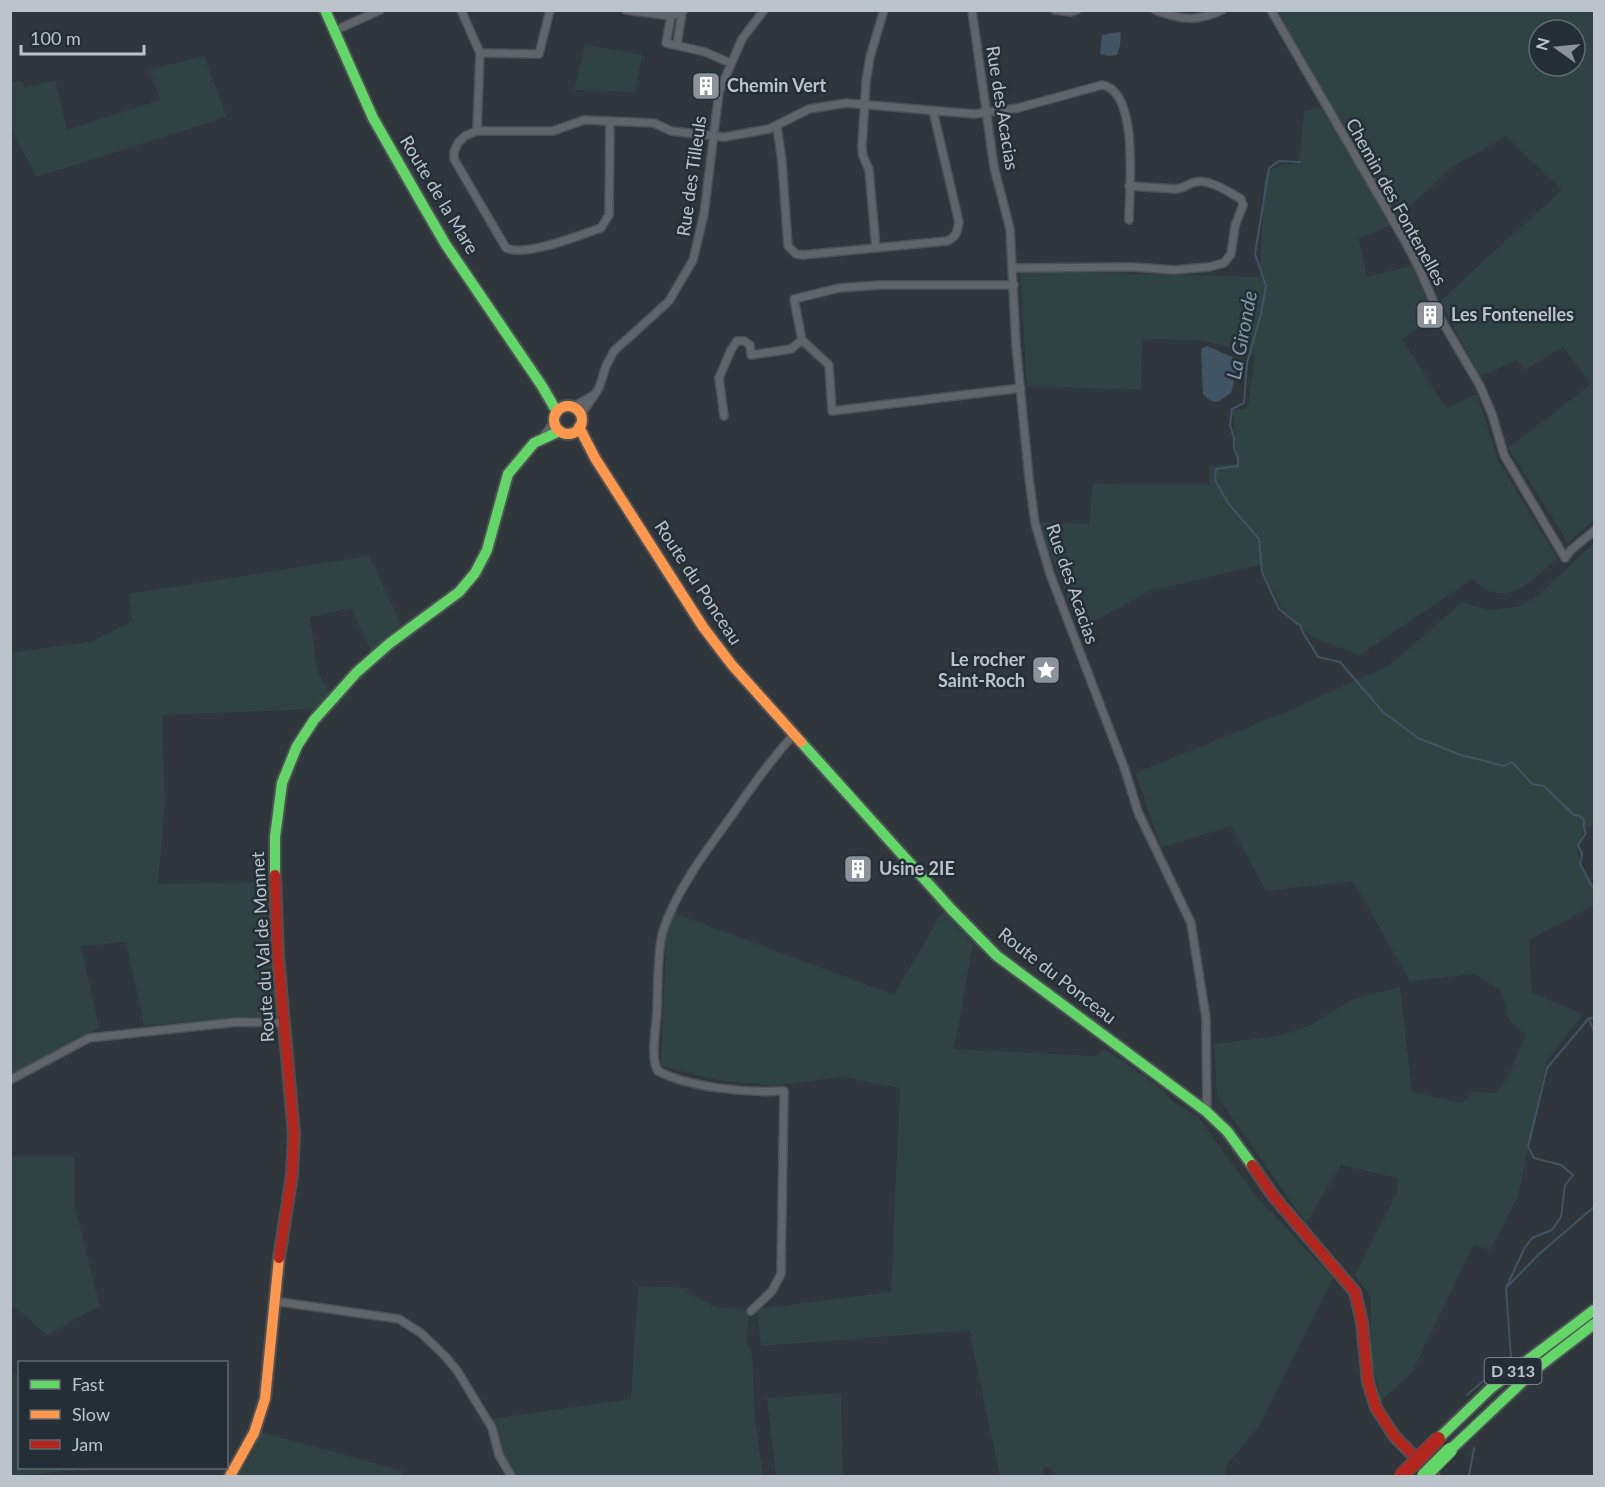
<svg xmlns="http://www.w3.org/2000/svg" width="1605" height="1487" viewBox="0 0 1605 1487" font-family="Lato,sans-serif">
<rect width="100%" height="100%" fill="#2f363c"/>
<g fill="#2f4343" fill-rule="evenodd">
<path d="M 1278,11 L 1594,11 L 1594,520 L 1568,543 L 1508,448 L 1591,384 L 1563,347 L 1525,370 L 1516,360 L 1480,377 L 1440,301 L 1562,190 L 1506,136 L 1451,168 L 1398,218 L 1329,104 ZM 1539,30 L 1575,30 L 1575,66 L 1539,66 Z"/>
<path d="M 585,45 L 642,55 L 635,92 L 574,90 Z"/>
<path d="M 204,56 L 227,117 L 36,177 L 11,129 L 11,82 L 22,81 L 25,88 L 55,80 L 67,130 L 160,100 L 150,70 Z"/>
<path d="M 1321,107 L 1392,225 L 1359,238 L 1367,277 L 1414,265 L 1433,318 L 1402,339 L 1446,408 L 1477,394 L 1499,462 L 1557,558 C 1539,574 1519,599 1492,592 C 1485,590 1478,583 1472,579 L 1360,655 L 1314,638 L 1284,613 L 1260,565 L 1149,591 L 1080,629 L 1047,545 L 1041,522 L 1089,524 L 1093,483 L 1126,485 L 1210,485 L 1209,466 L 1237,464 L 1233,410 L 1248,408 L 1255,354 L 1200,340 L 1142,339 L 1141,390 L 1027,386 L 1020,271 L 1260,277 L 1264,184 L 1267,171 L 1281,165 L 1296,163 L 1300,157 L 1304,112 Z"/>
<path d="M 1594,543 L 1594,823 L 1583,832 L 1577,852 L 1594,892 L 1594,905 L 1529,940 L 1532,993 L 1583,1014 L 1546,1062 L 1518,1196 L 1490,1250 L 1474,1245 L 1412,1372 L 1381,1401 L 1371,1355 L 1371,1297 L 1355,1275 L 1397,1193 L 1397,1178 L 1341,1165 L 1306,1223 L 1217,1096 L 1214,1044 L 1279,1036 L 1306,1027 L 1354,999 L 1400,987 L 1412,1092 L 1461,1103 L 1474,1092 L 1495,1093 L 1507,1079 L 1526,1035 L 1510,1022 L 1501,990 L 1474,974 L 1410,981 L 1353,881 L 1266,891 L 1231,826 L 1161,848 L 1136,773 L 1288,711 L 1383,668 L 1396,660 L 1462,602 L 1488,610 L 1518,607 L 1536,597 Z"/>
<path d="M 369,556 L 401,624 L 371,651 L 351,608 L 310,617 L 317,671 L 329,692 L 317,709 L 162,715 L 165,801 L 158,884 L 270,882 L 276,1009 L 270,1017 L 144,1025 L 126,942 L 81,946 L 99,1028 L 11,1076 L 10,653 L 90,642 L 132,621 L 129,594 Z"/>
<path d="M 943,911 L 973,944 L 954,1049 L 1096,1056 L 1105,1049 L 1156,1084 L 1174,1103 L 1198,1117 L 1257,1197 L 1333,1278 L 1260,1424 L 1225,1468 L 1226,1476 L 1057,1476 L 1044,1465 L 1043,1476 L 1000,1476 L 969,1330 L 761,1346 L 757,1309 L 891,1292 L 900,1088 L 842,1077 L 774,1086 L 718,1080 L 661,1066 L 666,939 L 674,913 L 894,995 Z"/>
<path d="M 11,1157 L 74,1157 L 74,1204 L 100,1306 L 47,1335 L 11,1304 Z"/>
<path d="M 638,1286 L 688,1288 L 687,1293 L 718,1308 L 749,1310 L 747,1343 L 752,1356 L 755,1418 L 763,1476 L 516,1476 C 503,1459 500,1438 490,1419 L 631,1399 Z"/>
<path d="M 19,1374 L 20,1468 L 92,1468 L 92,1469 L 11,1476 L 11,1375 Z"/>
<path d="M 841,1393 L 843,1476 L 776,1476 L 767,1398 Z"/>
<path d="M 260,1432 L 403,1471 L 401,1476 L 238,1476 L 253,1451 Z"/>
</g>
<g fill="#405464">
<path d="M 1118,32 L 1121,33 L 1120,46 L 1117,55 L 1108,56 L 1100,54 L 1102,35 Z"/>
<path d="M 1207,346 L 1232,357 L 1238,366 L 1231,393 L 1218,402 L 1211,401 L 1203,394 L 1201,349 Z"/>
</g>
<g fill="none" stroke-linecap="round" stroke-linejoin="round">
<g stroke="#405464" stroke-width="2">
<path d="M 1300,162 L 1279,161 L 1269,168 L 1255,254 L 1266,286 L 1261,314 L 1247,363 L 1244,403 L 1232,409 L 1230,425 L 1234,438 L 1234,448 L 1238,458 L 1238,466 L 1216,469 L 1215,480 L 1228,503 L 1259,539 L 1262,572 L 1279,609 L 1296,623 L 1300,625 L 1304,634 L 1318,657 L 1340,662 L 1383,712 L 1418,738 L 1461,755 L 1504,766 L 1511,762 L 1514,764 L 1532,784 L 1544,786 L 1574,815 L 1580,816 L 1584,820 L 1584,828 L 1586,833 L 1578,845 L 1582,854 L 1580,864 L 1594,890"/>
<path d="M 1589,1018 L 1594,1032"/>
<path d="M 1508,1286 L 1538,1255 L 1594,1207"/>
<path d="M 1467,1395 L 1511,1357 L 1506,1288 L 1524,1249 L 1532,1238 L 1552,1230 L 1561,1217 L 1565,1185 L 1573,1175 L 1561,1165 L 1534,1158 L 1528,1147 L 1547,1068 L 1589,1018 L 1594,1018"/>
<path d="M 1469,1476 L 1474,1448"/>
</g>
<g stroke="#4e5257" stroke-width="10">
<g id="street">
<path d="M 461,10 L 480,53 L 477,131"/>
<path d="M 626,10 L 671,16 L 684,10"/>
<path d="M 972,10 L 994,167 L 1010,229 L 1016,345 L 1029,478 L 1035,523 L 1050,574 L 1124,767 L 1138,812 L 1191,923 L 1206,1018 L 1207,1112"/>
<path d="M 1055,10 L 1071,12 L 1077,10"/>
<path d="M 1155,10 C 1182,20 1196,22 1222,10"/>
<path d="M 1271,10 L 1406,243 L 1419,268 L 1442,321 L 1480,386 L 1492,414 L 1504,455 L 1565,558 L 1571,550 L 1594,531"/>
<path d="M 671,16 L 666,43 L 705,52 L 730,63"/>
<path d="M 334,31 L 380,10"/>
<path d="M 677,45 L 682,12"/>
<path d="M 480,53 L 539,54 L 550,10"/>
<path d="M 610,121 L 609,215 L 601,228 C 579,235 527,257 506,248 L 454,159 L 454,152 L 458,143 L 465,136 L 477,131 L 553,131 L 584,120 L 654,123 L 671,131 L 724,137 L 769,129 L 809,109 L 846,103 L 974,114 L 1018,108 L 1102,85 C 1140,91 1129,191 1129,220"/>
<path d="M 777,126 L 782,162 L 788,246 L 796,254 L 803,255 L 947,241 C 957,237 957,231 959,222 L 933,111"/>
<path d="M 876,248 L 869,170 L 863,156 L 862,147 L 866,82 L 870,57 L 884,10"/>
<path d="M 1013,268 L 1133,267 L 1174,270 L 1209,267 L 1224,263 L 1231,254 L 1235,226 L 1243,205 L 1241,199 C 1229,192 1210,179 1195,182 C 1188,184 1184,188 1176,189 L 1129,186"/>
<path d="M 1014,285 L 880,285 L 839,288 L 794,299 L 802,340 L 829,365 L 832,411 L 1021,388"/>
<path d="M 573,407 L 592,396"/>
<path d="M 581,415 L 599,388 L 606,366 L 614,351 L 669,301 L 693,260 L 704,214 L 719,92 L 742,39 L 764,10"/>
<path d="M 724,416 L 719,378 L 731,350 L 737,341 L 744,341 L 750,345 L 751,355 L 791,349 L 802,340"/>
<path d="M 543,437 L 554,422"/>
<path d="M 10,1080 L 89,1038 L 237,1022 L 284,1023"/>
<path d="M 274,1301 L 399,1319 L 421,1333 L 446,1357 L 458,1372 L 492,1428 L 499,1455 L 511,1476"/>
<path d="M 751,1311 L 772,1291 L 781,1274 L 784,1091 C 748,1093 690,1088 658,1071 C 650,1059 656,1027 657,1012 C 658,990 657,950 663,931 C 676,890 708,848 733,814 C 752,786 772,759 794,734"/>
</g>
</g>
<g stroke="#4e5257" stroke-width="14">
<g id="fast">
<path d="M 325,10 L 373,118 L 421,202 L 446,245 L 542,386 L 557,412"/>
<path d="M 801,742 L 952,910 L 997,956 L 1207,1112 L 1227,1131 L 1252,1165"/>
<path d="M 275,875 L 275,837 L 282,783 L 297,746 L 314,720 L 357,672 L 390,643 L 459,592 L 475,573 L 487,550 L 508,474 L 534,443 L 560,431"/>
<path d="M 1438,1439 L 1491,1388 L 1594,1310"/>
<path d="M 1450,1450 L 1537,1368 L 1594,1324"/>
</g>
</g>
<g stroke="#4e5257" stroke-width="14">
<g id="slow">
<circle cx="568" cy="420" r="14"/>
<path d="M 579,427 L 595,458 L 703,627 L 732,665 L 801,742"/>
<path d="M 230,1476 L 254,1433 L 265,1399 L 279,1258"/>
</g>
</g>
<g stroke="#4e5257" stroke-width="14">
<g id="jam">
<path d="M 275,875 L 278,957 L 294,1134 L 292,1175 L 279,1258"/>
<path d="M 1252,1165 L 1274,1197 L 1355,1292 L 1362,1322 L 1368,1382 L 1376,1408 L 1395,1437 L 1434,1476"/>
</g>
</g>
<use href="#street" stroke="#60656a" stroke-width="7"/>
<use href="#fast" stroke="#63d668" stroke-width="10"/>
<use href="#slow" stroke="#ff974d" stroke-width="10"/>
<use href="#jam" stroke="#b3261e" stroke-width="10"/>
<g stroke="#4c5258" stroke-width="16" stroke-linecap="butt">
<path id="fast-bridge" d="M 1424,1476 L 1450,1450"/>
</g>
<g stroke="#4c5258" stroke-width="16" stroke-linecap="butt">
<path id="jam-bridge" d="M 1401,1476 L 1438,1439"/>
</g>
<use href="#fast-bridge" stroke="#63d668" stroke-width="14"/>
<use href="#jam-bridge" stroke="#b3261e" stroke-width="14"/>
</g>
<defs>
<g id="building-square" transform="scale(1.5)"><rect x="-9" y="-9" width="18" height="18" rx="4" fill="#8b9299" stroke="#232e37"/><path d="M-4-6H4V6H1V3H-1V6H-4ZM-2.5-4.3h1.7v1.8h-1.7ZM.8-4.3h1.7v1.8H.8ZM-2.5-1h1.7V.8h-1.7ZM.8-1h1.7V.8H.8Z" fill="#fff"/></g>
<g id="sight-square" transform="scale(1.5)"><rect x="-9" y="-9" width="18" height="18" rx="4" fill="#8b9299" stroke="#232e37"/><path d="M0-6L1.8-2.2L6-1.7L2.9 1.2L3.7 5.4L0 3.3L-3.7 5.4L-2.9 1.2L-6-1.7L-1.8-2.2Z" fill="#fff"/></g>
</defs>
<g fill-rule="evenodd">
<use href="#building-square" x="706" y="86"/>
<use href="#building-square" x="1430" y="315"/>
<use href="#sight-square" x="1046" y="670"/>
<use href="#building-square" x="858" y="869"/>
</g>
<g text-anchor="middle" stroke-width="5" stroke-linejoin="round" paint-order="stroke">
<rect fill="#232e37" stroke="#8e979f" stroke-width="1.5" x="1484.5" y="1358" width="57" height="26" rx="4.5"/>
<g font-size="16" font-weight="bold" fill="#bcc4cb">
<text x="1513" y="1377">D 313</text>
</g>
<g font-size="18" font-weight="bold" fill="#bcc4cb" stroke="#232e37" text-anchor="start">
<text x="727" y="92">Chemin Vert</text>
<text x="1451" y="321">Les Fontenelles</text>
<text x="1025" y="666" text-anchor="end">Le rocher<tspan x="1025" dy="21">Saint-Roch</tspan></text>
<text x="879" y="875">Usine 2IE</text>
</g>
<g font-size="18" fill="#bcc4cb" stroke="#232e37">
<text transform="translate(1002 108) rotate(81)" y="6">Rue des Acacias</text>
<text transform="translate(692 176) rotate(-82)" y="6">Rue des Tilleuls</text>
<text transform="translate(439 195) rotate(59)" y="6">Route de la Mare</text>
<text transform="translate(1396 202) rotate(61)" y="6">Chemin des Fontenelles</text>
<text transform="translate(698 583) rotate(57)" y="6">Route du Ponceau</text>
<text transform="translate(1072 584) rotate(71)" y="6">Rue des Acacias</text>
<text transform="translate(263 947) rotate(-93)" y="6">Route du Val de Monnet</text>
<text transform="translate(1057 976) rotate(38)" y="6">Route du Ponceau</text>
</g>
<g font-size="20" font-style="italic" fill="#8097aa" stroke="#232e37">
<text transform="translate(1242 335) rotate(-79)" y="7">La Gironde</text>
</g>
</g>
<rect width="1605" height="1487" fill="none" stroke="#bcc4cb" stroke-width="24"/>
<rect x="18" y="1361" width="210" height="108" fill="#232e37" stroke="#606a72" stroke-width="1.5"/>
<rect x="30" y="1380" width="30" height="9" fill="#63d668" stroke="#606a72" stroke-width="1.5"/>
<text x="72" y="1391" font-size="18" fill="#bcc4cb">Fast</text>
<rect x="30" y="1410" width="30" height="9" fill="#ff974d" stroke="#606a72" stroke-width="1.5"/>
<text x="72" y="1421" font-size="18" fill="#bcc4cb">Slow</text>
<rect x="30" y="1440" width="30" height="9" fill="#b3261e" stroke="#606a72" stroke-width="1.5"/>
<text x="72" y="1451" font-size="18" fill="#bcc4cb">Jam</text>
<g transform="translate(1557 48) rotate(285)"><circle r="28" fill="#232e37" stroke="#606a72" stroke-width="1.5"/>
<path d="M0-4.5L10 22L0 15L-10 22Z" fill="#8b9299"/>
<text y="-9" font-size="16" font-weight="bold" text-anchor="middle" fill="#bcc4cb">N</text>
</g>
<path d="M21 45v9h123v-9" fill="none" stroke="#bcc4cb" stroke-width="3"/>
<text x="30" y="45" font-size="18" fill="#bcc4cb" stroke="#232e37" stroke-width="4.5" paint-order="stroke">100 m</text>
</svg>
